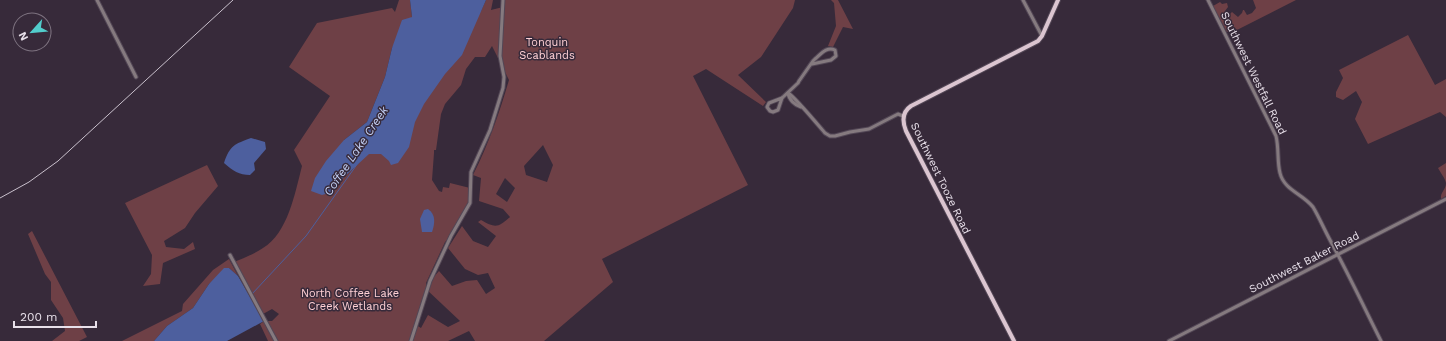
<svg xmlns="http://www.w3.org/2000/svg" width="1446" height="341" viewBox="0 0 1446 341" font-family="'Work Sans',sans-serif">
<rect width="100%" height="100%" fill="#372a3a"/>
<g fill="#6e4046" fill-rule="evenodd">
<path d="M 399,0 L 410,0 L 412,17 L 392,48 L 385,77 L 367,122 L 344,140 L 342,179 L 358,164 L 481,11 L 486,0 L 493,0 L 491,10 L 503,7 L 503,0 L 795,0 L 793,8 L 761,57 L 738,75 L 766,102 L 763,106 L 706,69 L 693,76 L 748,185 L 602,259 L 613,282 L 544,341 L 475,341 L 469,331 L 448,341 L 268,341 L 260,324 L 264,321 L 272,321 L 279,314 L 272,309 L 263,314 L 234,262 C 244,258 254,254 263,248 C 288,233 295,193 302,166 L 294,150 L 330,96 L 289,67 L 317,23 L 392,8 L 395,12 ZM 492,46 L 509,80 C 499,114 489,143 473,175 L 481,178 L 479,201 L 503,209 L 510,217 C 498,228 495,228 481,220 L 478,222 L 496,236 L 488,247 L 473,241 L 462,226 L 448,248 L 465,269 L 478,275 L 488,273 L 495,288 L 486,294 L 477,280 L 466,281 L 452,286 L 439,271 L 426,286 L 426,283 L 445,242 C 454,235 467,212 470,200 C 471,196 470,192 470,188 L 450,183 L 449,188 L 443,187 L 442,192 L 439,191 L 432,180 L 434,153 L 434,150 L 436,150 L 441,114 L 445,104 L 461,85 L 466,69 L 475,57 L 485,57 ZM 543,145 L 553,165 L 547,182 L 526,175 L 524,166 ZM 505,178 L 515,188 L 507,202 L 496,194 ZM 426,289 L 460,321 L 448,327 L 428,315 L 421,328 L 416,325 L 423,303 Z"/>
<path d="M 831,0 L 838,0 L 853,29 L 843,27 L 833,47 L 828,46 L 836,26 L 834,3 Z"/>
<path d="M 1253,0 L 1296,0 L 1233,32 L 1227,32 L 1213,6 L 1220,2 L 1222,4 L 1227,3 L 1228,7 L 1225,11 L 1225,18 L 1228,19 L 1230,14 L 1232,12 L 1238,17 L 1242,13 L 1243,10 L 1244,10 L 1247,15 L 1252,13 L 1256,8 Z"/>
<path d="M 1408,35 L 1435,85 L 1446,79 L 1446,117 L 1440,112 L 1368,144 L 1355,119 L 1362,102 L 1356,91 L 1343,100 L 1336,97 L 1336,92 L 1343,78 L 1339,70 Z"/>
<path d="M 1446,163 L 1446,196 L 1441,199 C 1440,192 1446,190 1446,183 C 1445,178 1440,172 1438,168 Z"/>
<path d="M 207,165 L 218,186 L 195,213 L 185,228 L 164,241 L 166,247 L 184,249 L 193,242 L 195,249 L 163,263 L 160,284 L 143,286 L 151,274 L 152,255 L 125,203 Z"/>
<path d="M 32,231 L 87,337 L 79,341 L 52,341 L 65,331 L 63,318 L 51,300 L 51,282 L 45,274 L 28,234 Z"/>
<path d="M 229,259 L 238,276 L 229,268 L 209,284 L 193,308 L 167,326 L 154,341 L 122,341 L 182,311 L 183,304 L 213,270 Z"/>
</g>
<g fill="#4d5f9e">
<path d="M 410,0 L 486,0 L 462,55 L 445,74 L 424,104 L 415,122 L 409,147 L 398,163 L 391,165 L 389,161 L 381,154 L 369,154 L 342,179 L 332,192 L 322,195 L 311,191 L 315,178 L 326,161 L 344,140 L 367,122 L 385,77 L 392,48 L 402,20 L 412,17 Z"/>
<path d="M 251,138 L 265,142 L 266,149 L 254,163 L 255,170 L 250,175 C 239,175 233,171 224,163 C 230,145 235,144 251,138 Z"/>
<path d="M 428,209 C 436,215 435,223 432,232 L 422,232 L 420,219 L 424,210 Z"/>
<path d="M 224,268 L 229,268 L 238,276 L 264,321 L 227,341 L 154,341 L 167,326 L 193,308 L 209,284 Z"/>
</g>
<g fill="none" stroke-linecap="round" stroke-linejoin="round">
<path stroke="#4d5f9e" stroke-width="1" d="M 252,294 L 306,236 L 358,163"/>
<g stroke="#534756" stroke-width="5">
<g id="minor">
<path d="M 97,0 L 136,77"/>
<path d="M 1023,0 L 1042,36"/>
<path d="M 1208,0 L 1276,136 C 1279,148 1277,162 1280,173 C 1284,190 1303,194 1313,207 C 1319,217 1324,229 1330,240 C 1348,273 1364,307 1381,341"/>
<path d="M 788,93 C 793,95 819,126 825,133 L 830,136 L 835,136 L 850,132 L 869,129 L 898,114 L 903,116"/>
<path d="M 788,93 C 789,100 795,105 801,107"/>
<path d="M 782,98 L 798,83 L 799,81 L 813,61 L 815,59 C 821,54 827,46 835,50 L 836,56 L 831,60 L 812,64"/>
<path d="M 782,98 L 778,110 L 773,112 L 770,111 L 767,107 L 769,103 Z"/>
<path d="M 230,255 L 276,341"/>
<path d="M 411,341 L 430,281 L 451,236 L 470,203 L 471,172 L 490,130 L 503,88 L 504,77 L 500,56 L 503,0"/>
<path d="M 1169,341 L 1446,199"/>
</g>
</g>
<g stroke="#534756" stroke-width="6">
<path id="major" d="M 1014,341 L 906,131 C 902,121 902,112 911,106 L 1038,41 L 1042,36 L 1058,0"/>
</g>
<use href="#minor" stroke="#857a7f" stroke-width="3"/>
<use href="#major" stroke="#dbc5d0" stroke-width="4"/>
<path stroke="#c9c0cc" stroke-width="1" d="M 0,198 L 29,182 L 58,161 L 233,0"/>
</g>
<g text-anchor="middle" stroke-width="3" stroke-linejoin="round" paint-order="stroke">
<g font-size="11" fill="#ffd0d5" stroke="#372a3a">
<text x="547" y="46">Tonquin<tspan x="547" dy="13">Scablands</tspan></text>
<text x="350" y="297">North Coffee Lake<tspan x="350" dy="13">Creek Wetlands</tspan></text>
</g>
<g font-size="11" fill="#e8e0ea" stroke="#372a3a">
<text transform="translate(1254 73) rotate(64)" y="4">Southwest Westfall Road</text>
<text transform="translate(941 178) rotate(64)" y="4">Southwest Tooze Road</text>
<text transform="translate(1304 262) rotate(-27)" y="4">Southwest Baker Road</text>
</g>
<g font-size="12" font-style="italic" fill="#c2cff4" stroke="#372a3a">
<text transform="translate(356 151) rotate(-56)" y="4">Coffee Lake Creek</text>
</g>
</g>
<g transform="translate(32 32) rotate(243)"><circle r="19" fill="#372a3a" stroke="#7e7380"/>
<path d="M0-3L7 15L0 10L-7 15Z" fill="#52cdcc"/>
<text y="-6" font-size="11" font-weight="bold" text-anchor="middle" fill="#e8e0ea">N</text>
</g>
<path d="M14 321v6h82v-6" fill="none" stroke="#e8e0ea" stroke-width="2"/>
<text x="20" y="321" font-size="12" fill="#e8e0ea" stroke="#372a3a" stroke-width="3" paint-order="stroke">200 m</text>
</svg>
